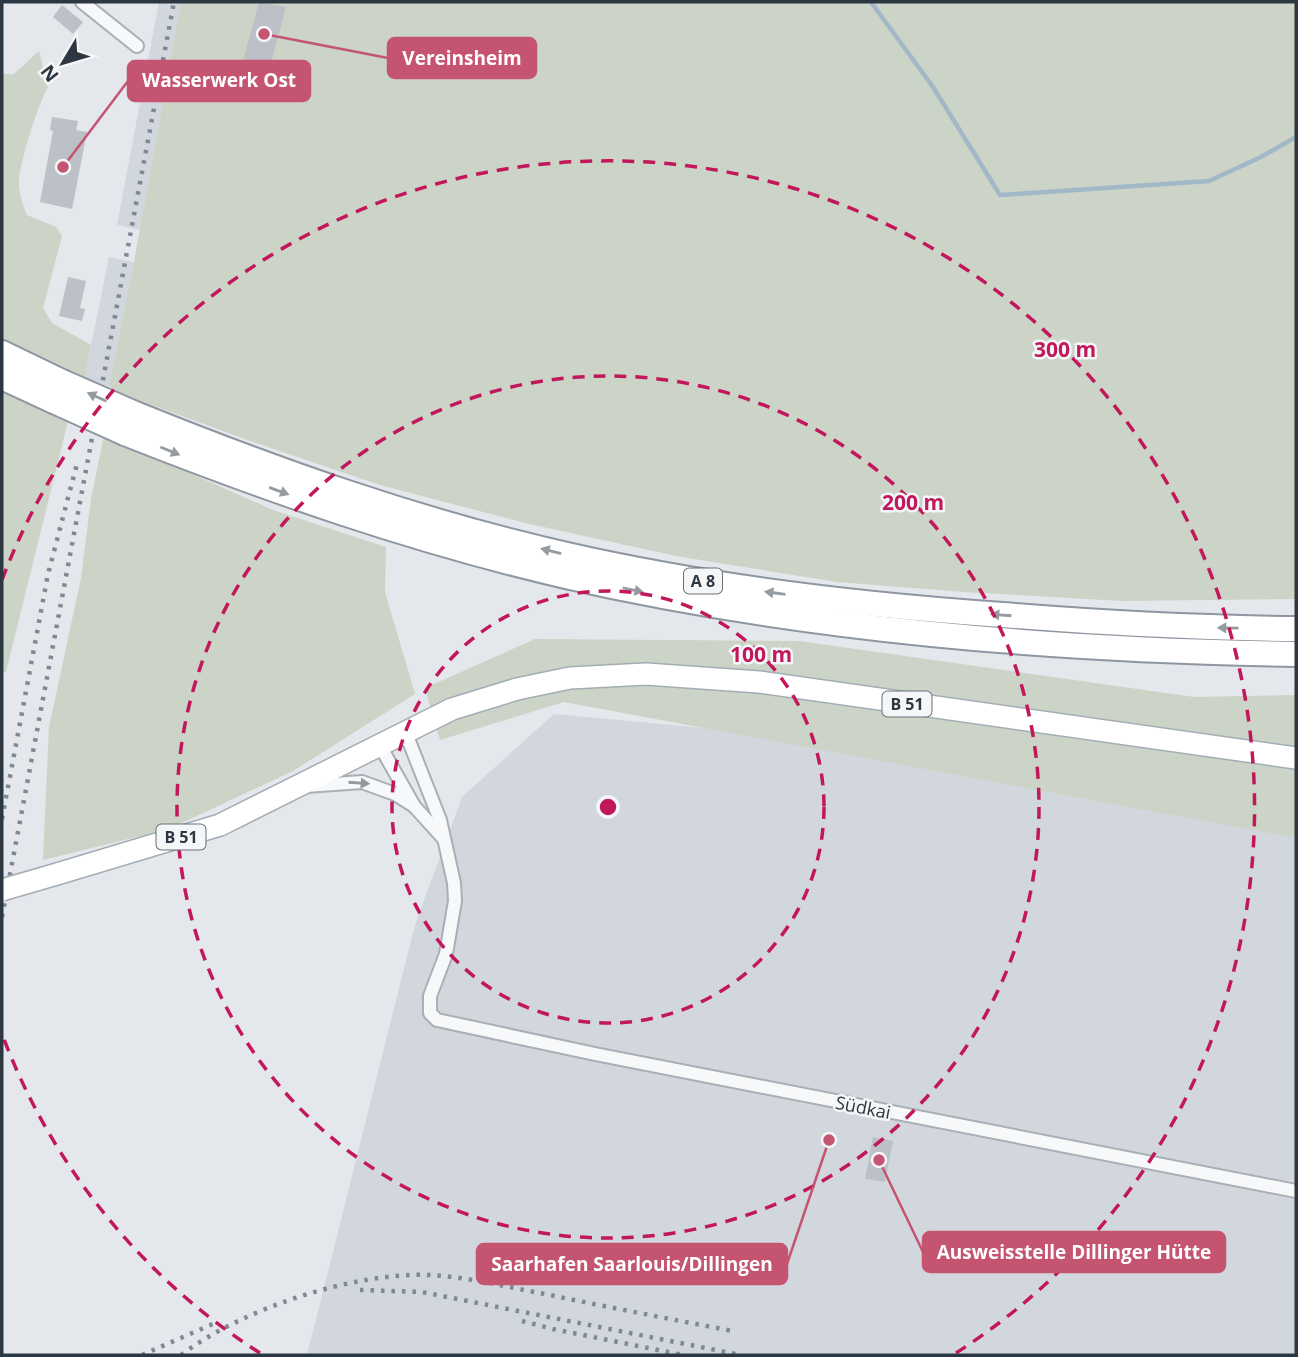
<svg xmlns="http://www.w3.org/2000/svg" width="1298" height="1357" viewBox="0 0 1298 1357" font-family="'Open Sans',sans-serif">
<rect width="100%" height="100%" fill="#e4e7eb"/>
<g fill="#d2d7dd">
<path d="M 159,2 L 181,2 L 140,230 L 117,225 Z"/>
<path d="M 109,257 L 134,262 L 109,386 L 84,380 Z"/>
<path d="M 554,714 L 876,744 L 1296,831 L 1296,1355 L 307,1355 L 415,925 L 462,797 Z"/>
</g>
<g fill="#cbd4c6">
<path d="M 181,2 L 1296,2 L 1296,599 L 1122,601 L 964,592 L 837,582 L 676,556 L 525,523 L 380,485 L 250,441 L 125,395 L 109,386 L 134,262 Z"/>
<path d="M 39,51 L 48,87 C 37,106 23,154 19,177 C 18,190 22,204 27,215 L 56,227 L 62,236 L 43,308 L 52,323 L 91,345 L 84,380 L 65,372 L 50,413 L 68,421 L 6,672 L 2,672 L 2,74 L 14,74 Z"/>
<path d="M 104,435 L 273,510 L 386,547 L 385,592 L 415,694 L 293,771 L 169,829 L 43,860 L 49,727 L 81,578 L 91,499 Z"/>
<path d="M 535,639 L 799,641 L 1194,697 L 1296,695 L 1296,838 L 564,702 L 440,740 L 425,688 Z"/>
</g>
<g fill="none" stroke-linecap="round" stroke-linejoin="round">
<path stroke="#a2b8c8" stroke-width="4.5" d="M 871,2 L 933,87 L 1000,195 L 1209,181 L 1261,157 L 1296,137"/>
</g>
<g fill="#bcc1c7">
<path d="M 259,2 L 286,7 L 269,71 L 265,70 L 265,66 L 243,61 Z"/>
<path d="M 62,5 L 83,22 L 73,34 L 53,17 Z"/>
<path d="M 52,117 L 78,121 L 76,130 L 87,132 L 72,209 L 40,202 L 53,131 L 50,130 Z"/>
<path d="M 68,277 L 86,281 L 80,308 L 85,309 L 82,321 L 59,316 Z"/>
<path d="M 873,1137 L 893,1141 L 885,1182 L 865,1179 Z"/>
</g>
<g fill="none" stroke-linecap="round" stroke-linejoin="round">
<g stroke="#a9afb5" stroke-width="16">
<g id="street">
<path d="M 82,2 L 137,46"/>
<path d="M 405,731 L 440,820 L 454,883 L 455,901 L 446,954 L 430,996 L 430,1013 L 437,1020 L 595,1054 L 1296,1191"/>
<path d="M 379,744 L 414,806 L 443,838"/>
<path d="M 306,786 L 362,782 L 395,794 L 414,806"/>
</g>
</g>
<g stroke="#a4adb6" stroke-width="24">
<path id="primary" d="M 57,874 L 220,825 L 452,709 L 517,689 L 570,678 L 646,674 L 759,682 L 1296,758"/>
</g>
<g stroke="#8d96a1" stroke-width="28">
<g id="highway">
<path d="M 2,353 L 62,382"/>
<path d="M 2,377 L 54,401"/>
<path d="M 133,413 C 276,471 420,522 571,556 C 713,588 858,605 1003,615 C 1101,623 1198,628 1296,629"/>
<path d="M 125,433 C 269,490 415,541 566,576 C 805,630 1052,650 1296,654"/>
</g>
</g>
<use href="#street" stroke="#f7f8f9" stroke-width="12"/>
<use href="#primary" stroke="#fff" stroke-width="21"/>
<use href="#highway" stroke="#fff" stroke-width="24"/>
<g stroke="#7f8893" stroke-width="4.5" stroke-dasharray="3.5 7" stroke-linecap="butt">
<path d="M 2,819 L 48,574 L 78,460"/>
<path d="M 2,917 L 174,2"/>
<path d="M 360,1290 L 422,1292 L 741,1355"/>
<path d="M 522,1321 L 553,1329 L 683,1355"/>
<path d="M 142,1355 L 215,1323"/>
<path d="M 181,1355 C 242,1309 353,1272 430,1275 C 468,1277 507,1287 545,1294 C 607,1307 670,1319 733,1331"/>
</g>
<g stroke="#a4adb6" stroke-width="24" stroke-linecap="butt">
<path id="primary-bridge" d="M 2,890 L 57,874"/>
</g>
<g stroke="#8d96a1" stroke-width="28" stroke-linecap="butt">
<g id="highway-bridge">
<path d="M 62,382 L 133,413"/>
<path d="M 54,401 L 125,433"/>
</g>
</g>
<use href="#primary-bridge" stroke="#fff" stroke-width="21"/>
<use href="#highway-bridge" stroke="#fff" stroke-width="24"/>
</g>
<defs><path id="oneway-solid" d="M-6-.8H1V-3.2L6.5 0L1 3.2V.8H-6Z" transform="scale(1.75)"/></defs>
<g fill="#969ba0">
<use href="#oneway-solid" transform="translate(97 397) rotate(-156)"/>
<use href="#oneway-solid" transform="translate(170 451) rotate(22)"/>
<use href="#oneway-solid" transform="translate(279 491) rotate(20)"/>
<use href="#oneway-solid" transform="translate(551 551) rotate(-166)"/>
<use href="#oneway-solid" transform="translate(633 590) rotate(12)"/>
<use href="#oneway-solid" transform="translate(775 593) rotate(-172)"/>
<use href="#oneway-solid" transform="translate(1001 615) rotate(-176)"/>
<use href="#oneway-solid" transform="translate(1228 628) rotate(-179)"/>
</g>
<use fill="#92989e" href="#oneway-solid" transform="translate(359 783) rotate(4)"/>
<g fill="none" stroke="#c2185b" stroke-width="3.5" stroke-dasharray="12 9">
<circle cx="608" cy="807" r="216"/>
<circle cx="608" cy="807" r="431"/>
<path d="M260 1353A647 647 0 0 1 2 1034M2 580A647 647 0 1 1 956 1353"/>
</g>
<g text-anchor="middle" stroke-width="5" stroke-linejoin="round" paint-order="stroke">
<g fill="#f4f6f8" stroke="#697079" stroke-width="2">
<rect x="684" y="568.5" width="38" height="25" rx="5"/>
<rect x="882.5" y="691.5" width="49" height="25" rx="5"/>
<rect x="156.5" y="824.5" width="49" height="25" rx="5"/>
</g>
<g font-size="16" font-weight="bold" fill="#2d3742">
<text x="703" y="587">A 8</text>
<text x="907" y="710">B 51</text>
<text x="181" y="843">B 51</text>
</g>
<g font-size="18" fill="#2d3742" stroke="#f4f6f8">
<text transform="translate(863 1108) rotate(11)" y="6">Südkai</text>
</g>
</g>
<circle cx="608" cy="807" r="10" fill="#c2185b" stroke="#f4f6f8" stroke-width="3.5"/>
<g font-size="21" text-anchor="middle" font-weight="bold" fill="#c2185b" stroke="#f4f6f8" stroke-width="5" stroke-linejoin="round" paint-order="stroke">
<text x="1065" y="357">300 m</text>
<text x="913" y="510">200 m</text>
<text x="761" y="662">100 m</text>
</g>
<path fill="none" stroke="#c55470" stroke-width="2.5" d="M264 34L388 58M63 167L128 81M879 1160L923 1252M829 1140L787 1264"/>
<g fill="#c55470" stroke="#f4f6f8" stroke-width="2.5">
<circle cx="264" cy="34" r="7"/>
<circle cx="63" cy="167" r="7"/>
<circle cx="879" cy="1160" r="7"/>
<circle cx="829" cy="1140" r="7"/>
</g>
<g fill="#c55470" stroke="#c55470" stroke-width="2.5">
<rect x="388" y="38" width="148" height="40" rx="7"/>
<rect x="128" y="61" width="182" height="40" rx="7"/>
<rect x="923" y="1232" width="302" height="40" rx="7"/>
<rect x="477" y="1244" width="310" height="40" rx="7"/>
</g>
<g font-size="19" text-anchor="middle" font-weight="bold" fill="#fff">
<text x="462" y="65">Vereinsheim</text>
<text x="219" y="87">Wasserwerk Ost</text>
<text x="1074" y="1259">Ausweisstelle Dillinger Hütte</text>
<text x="632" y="1271">Saarhafen Saarlouis/Dillingen</text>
</g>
<rect width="1298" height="1357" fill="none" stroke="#2d3742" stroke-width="7"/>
<g transform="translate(63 63) rotate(232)" stroke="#f4f6f8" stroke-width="5" paint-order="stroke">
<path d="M0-5L12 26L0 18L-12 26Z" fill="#2d3742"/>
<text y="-10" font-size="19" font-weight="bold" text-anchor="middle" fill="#2d3742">N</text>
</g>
</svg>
